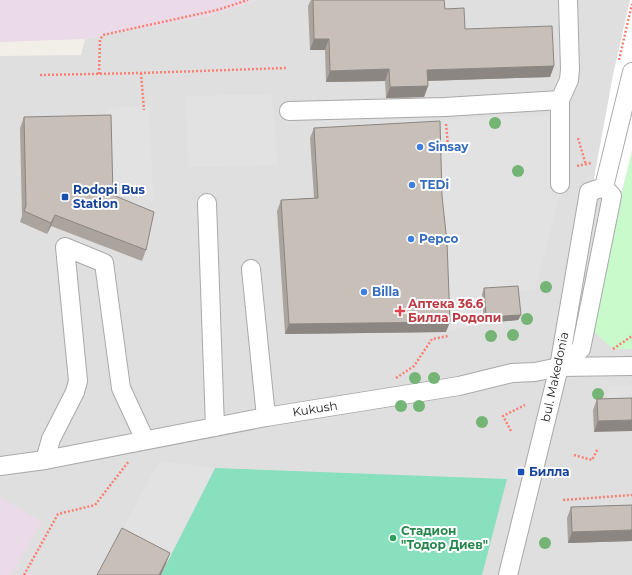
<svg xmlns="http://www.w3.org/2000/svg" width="632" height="575" viewBox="0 0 632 575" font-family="Montserrat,sans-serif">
<rect width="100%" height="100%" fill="#f2efe9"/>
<path fill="#e0dfdf" d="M 257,0 L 632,0 L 632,575 L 0,575 L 0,56 L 81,55 L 85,39 L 212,15 Z"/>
<g fill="#ebdbe8">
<path d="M 0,0 L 257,0 L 212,15 L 85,39 L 0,42 Z"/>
<path d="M 0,497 L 42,522 L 11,575 L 0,575 Z"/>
</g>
<path fill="#c8facc" d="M 632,151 L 632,349 L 613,349 L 590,328 Z"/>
<path fill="#88e0be" d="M 215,468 L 507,479 L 482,575 L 161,575 Z"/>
<g fill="#e2e2e2">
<path d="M 272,94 L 278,165 L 188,167 L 185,96 Z"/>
<path d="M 149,106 L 153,188 L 154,203 L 109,187 L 107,108 Z"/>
<path d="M 570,115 L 570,155 L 535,290 L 482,294 L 484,323 L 446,332 L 435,120 Z"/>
<path d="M 609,386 L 632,386 L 632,406 L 606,406 Z"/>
<path d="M 159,461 L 215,468 L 166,564 L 118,539 Z"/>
</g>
<path fill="#fff" d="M 630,0 L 632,0 L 632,151 L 622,191 L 593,184 L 613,75 Z"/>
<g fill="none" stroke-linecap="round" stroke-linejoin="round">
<g stroke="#a9a9a9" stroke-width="20">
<g id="minor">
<path d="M 289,111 L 445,107 L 560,100"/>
<path d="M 560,184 L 560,100 L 569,80 L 570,69 L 568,0"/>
<path d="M 604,187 L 632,72"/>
<path d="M 207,203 L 215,427"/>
<path d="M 251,269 L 266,417"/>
<path d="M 559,367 L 581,349 L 612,196 L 604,187"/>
<path d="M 45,460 L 51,439 L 75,392 L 78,381 L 65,247 L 104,263 L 121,388 L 145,440"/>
<path d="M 0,466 L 45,460 L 266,417 L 459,386 L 512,373 L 535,372 L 559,367 L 632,366"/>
<path d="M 508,575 L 559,367 L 589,192 L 604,187"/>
</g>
</g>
<g stroke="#fa8072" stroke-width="2.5" stroke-dasharray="2 2" stroke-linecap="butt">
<path d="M 619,60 L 632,4"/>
<path d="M 141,73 L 144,110"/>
<path d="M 99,74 L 100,40 L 103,35 L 217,10 L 248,0"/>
<path d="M 40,75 L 141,73 L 286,68"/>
<path d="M 446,124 L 448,145"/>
<path d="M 578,138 L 586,165"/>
<path d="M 577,166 L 591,163"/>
<path d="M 613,349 L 632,336"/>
<path d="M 396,378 L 414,366 L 432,339 L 448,336"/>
<path d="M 511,431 L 503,416 L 525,405"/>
<path d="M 574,455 L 592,460 L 598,448"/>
<path d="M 563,500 L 632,495"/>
<path d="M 24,575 L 58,514 L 95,505 L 129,461"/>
</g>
<use href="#minor" stroke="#fff" stroke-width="18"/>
</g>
<g fill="#74b475">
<circle cx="495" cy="123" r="6"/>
<circle cx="518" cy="171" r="6"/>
<circle cx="546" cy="287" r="6"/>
<circle cx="527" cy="319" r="6"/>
<circle cx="513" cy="335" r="6"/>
<circle cx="491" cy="336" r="6"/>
<circle cx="415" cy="378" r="6"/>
<circle cx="434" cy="378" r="6"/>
<circle cx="598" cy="394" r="6"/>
<circle cx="401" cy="406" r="6"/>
<circle cx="419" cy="406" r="6"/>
<circle cx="482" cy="422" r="6"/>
<circle cx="545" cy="543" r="6"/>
</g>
<g fill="#aba49e">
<path d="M 311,0 L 444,0 L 445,9 L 465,29 L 554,66 L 550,77 L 427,81 L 428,86 L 424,97 L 386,98 L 385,81 L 326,82 L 325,50 L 310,50 L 308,6 Z"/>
<path d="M 24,117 L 113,195 L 146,250 L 142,261 L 51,226 L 47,234 L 20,222 L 22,216 L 20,128 Z"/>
<path d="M 314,128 L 442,196 L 446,332 L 285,334 L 277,211 L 281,200 L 314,198 L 310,138 Z"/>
<path d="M 484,288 L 521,315 L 518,320 L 484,323 L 482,294 Z"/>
<path d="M 632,398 L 594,432 L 593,410 L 597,399 Z"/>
<path d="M 632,505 L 632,541 L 568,543 L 567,518 L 571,507 Z"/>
</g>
<g fill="#8b8681">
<path d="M 314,39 L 329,39 L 325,50 L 310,50 Z"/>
<path d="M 554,66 L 550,77 L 423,81 L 427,70 Z"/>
<path d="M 389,69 L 385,81 L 326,82 L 330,71 Z"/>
<path d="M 428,86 L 424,97 L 386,98 L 390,87 Z"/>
<path d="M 55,215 L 51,226 L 47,234 L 51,223 Z"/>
<path d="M 521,315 L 518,320 L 484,323 L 486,317 Z"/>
<path d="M 450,322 L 446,332 L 285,334 L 289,324 Z"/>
<path d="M 632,420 L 632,431 L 594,432 L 598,421 Z"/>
<path d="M 632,530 L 632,541 L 568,543 L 572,532 Z"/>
<path d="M 170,553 L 166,564 L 161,575 L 159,575 Z"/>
</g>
<g fill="#c7bfb8" stroke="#8b8681">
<path d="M 313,0 L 444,0 L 445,9 L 464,8 L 465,29 L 552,26 L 554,66 L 427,70 L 428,86 L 390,87 L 389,69 L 330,71 L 329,39 L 314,39 Z"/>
<path d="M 111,115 L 113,195 L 154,212 L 146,250 L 55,215 L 51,223 L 24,211 L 26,206 L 24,117 Z"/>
<path d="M 440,121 L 442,196 L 447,242 L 450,322 L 289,324 L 281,200 L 318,198 L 314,128 Z"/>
<path d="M 518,286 L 521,315 L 486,317 L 484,288 Z"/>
<path d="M 632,398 L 632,420 L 598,421 L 597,399 Z"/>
<path d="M 632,505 L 632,530 L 572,532 L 571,507 Z"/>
<path d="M 122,528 L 170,553 L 159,575 L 97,575 Z"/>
</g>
<g fill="#3f7fe0" stroke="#fff" stroke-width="1.5">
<circle cx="420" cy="147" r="4"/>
<circle cx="412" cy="185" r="4"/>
<circle cx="411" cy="239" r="4"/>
<circle cx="364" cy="292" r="4"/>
</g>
<g fill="#1a4fb4" stroke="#fff" stroke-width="1.5">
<rect x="61" y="193" width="8" height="8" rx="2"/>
<rect x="517" y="468" width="8" height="8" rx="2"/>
</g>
<path fill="#e0444e" stroke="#fff" stroke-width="1.5" d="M398 305h4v4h4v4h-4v4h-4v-4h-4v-4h4z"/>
<circle fill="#2e9e5b" stroke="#fff" stroke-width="1.5" cx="393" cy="538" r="4"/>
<g text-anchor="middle" stroke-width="4" stroke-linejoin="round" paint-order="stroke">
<g font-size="12" font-weight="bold" fill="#366cbe" stroke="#fff" text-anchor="start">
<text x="428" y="151">Sinsay</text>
<text x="420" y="189">TEDi</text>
<text x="419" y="243">Pepco</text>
<text x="372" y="296">Billa</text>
</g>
<g font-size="12" font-weight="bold" fill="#164399" stroke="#fff" text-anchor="start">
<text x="73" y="194">Rodopi Bus<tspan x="73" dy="14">Station</tspan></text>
<text x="529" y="476">Билла</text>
</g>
<g font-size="12" font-weight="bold" fill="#be3a42" stroke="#fff" text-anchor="start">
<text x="408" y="308">Аптека 36.6<tspan x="408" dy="14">Билла Родопи</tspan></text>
</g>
<g font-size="12" fill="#222" stroke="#fff">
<text transform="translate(555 377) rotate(-78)" y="4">bul. Makedonia</text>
<text transform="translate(315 409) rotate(-9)" y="4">Kukush</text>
</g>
<g font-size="12" font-weight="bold" fill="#27864d" stroke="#fff" text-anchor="start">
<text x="401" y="535">Стадион<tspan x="401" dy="14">"Тодор Диев"</tspan></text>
</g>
</g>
</svg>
